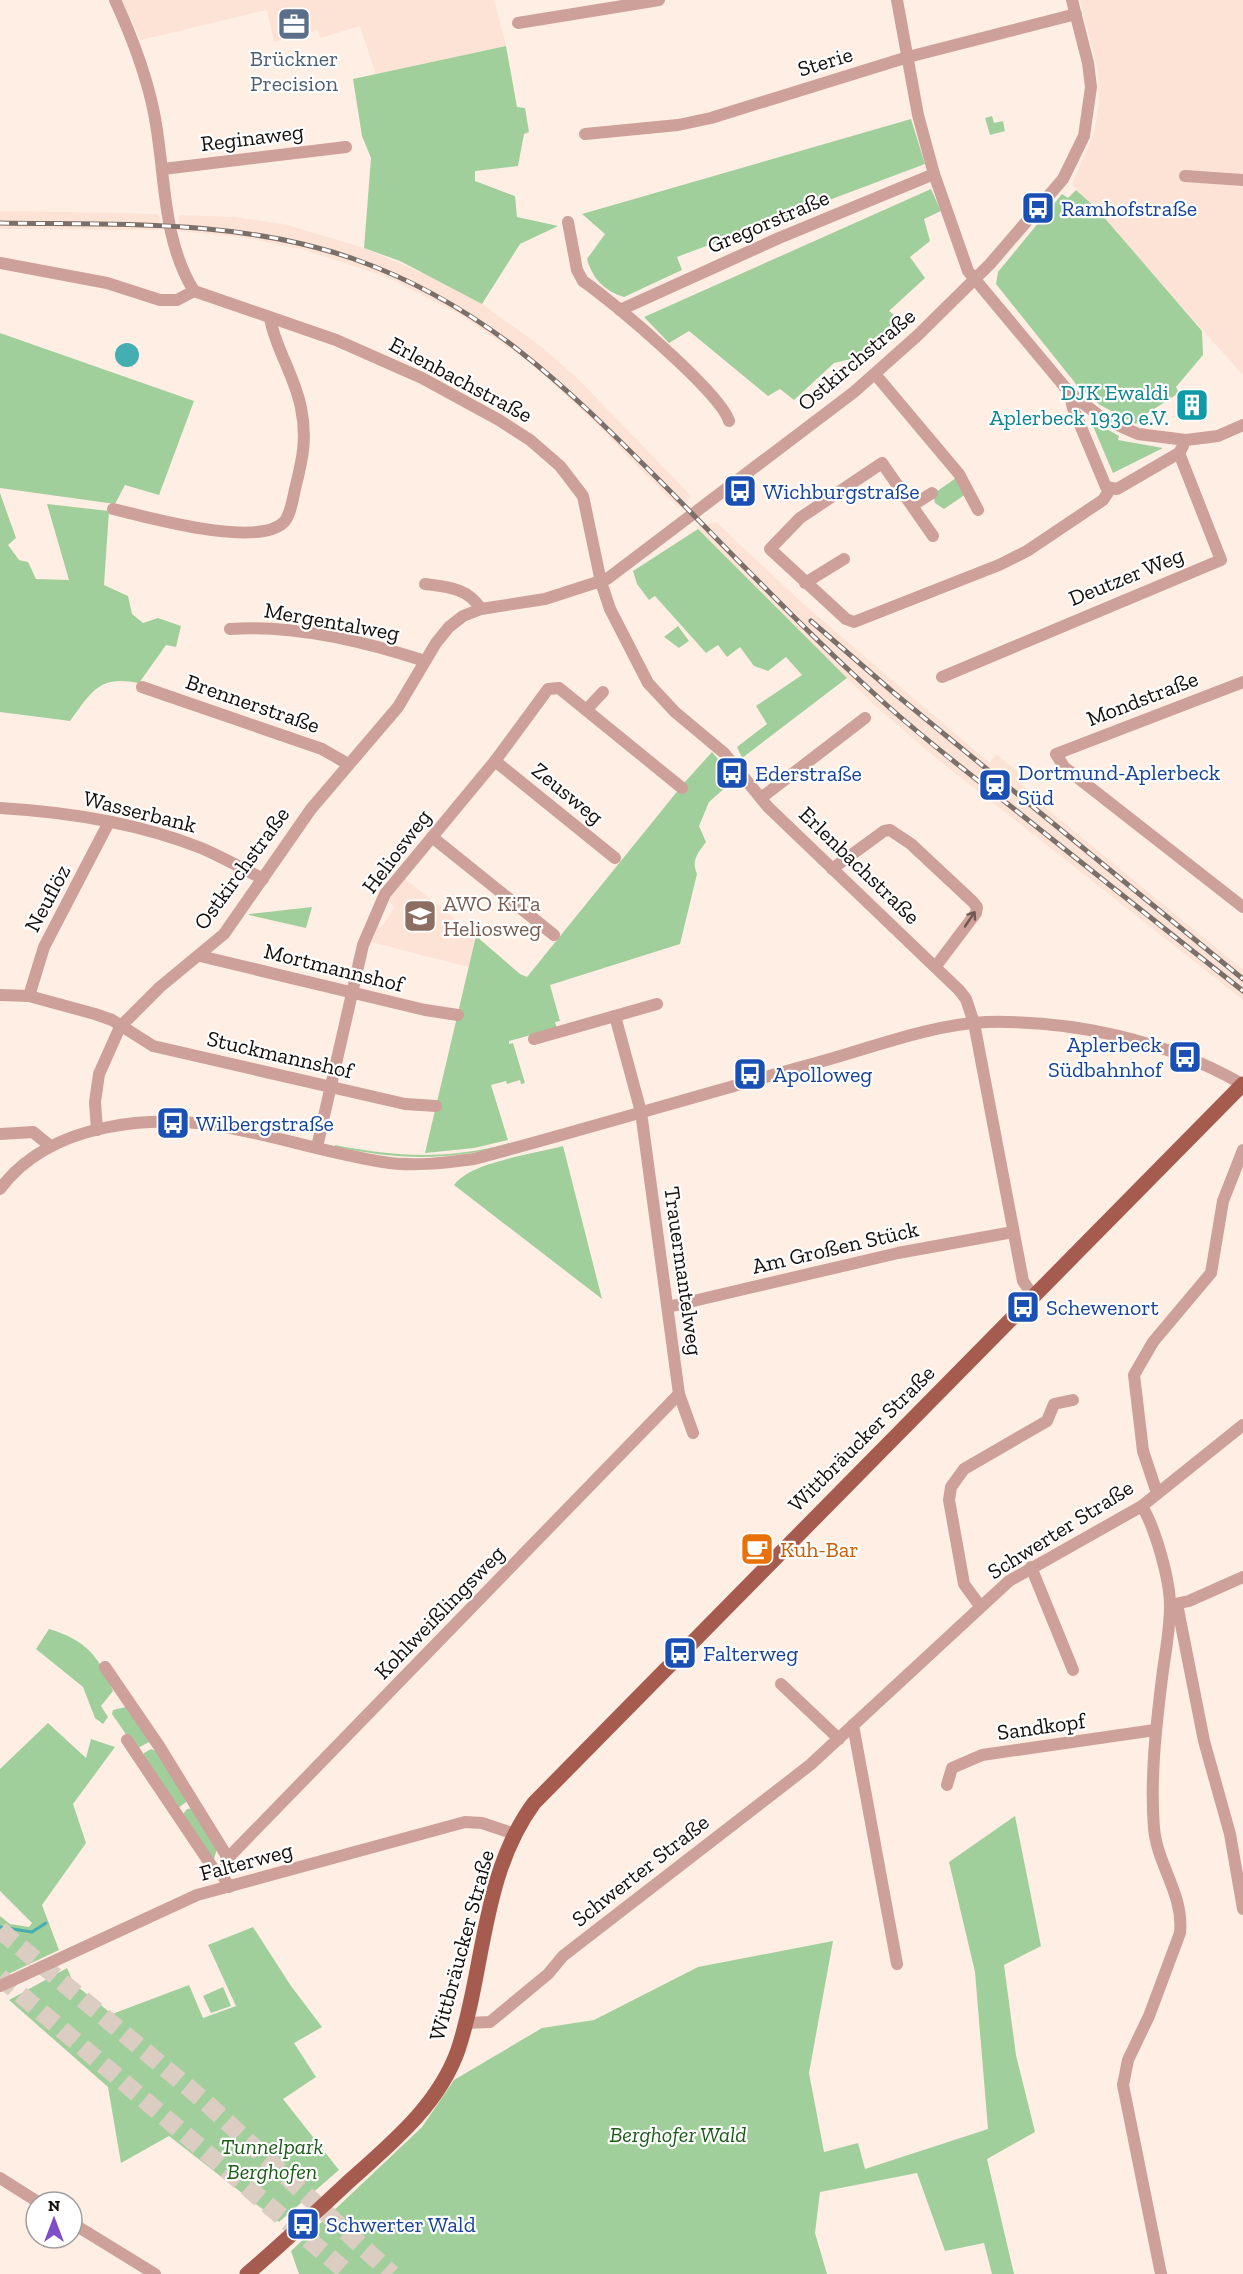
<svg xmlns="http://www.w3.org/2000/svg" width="1243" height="2274" viewBox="0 0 1243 2274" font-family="'Zilla Slab',serif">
<rect width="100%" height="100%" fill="#ffeee4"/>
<g fill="#fce3d5">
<path d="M 121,0 L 494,0 L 506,46 L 376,74 L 360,26 L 320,38 L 318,30 L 274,42 L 267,10 L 141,40 Z"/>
<path d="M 1080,0 L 1243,0 L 1243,375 L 1072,184 L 1094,133 L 1099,104 L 1098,71 Z"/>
<path d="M 0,211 L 115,213 L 157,214 L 160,218 L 158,230 L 0,229 Z"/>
<path d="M 179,215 L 234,217 L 284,224 L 364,248 L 436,279 L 482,304 L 543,348 L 578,379 L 691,496 L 679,508 L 584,412 L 532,364 L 459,314 L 387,277 L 305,250 L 241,237 L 178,231 Z"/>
<path d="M 716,522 L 800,601 L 912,697 L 990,763 L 996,754 L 1027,779 L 1022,785 L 1048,806 L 1046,808 L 1243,970 L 1243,1000 L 931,754 L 872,703 L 696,527 Z"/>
<path d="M 404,878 L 476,936 L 469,967 L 371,942 L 376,925 L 381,928 L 395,907 L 388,901 Z"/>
</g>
<g fill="#a1cf9b">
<path d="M 506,46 L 517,107 L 525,108 L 529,132 L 524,134 L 518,166 L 475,171 L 475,181 L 515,196 L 517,217 L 558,226 L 520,244 L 482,304 L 400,261 L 364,248 L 371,158 L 362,136 L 353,79 Z"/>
<path d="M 992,116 L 994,123 L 1003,121 L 1005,131 L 990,135 L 985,118 Z"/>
<path d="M 911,119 L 925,164 L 677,257 L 682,270 L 624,297 C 604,291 592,278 587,259 L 605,234 L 582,214 Z"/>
<path d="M 931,189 L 941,211 L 924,219 L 930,241 L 910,257 L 925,278 L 889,311 L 899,319 L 868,355 L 834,363 L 794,400 L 780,389 L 768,396 L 689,331 L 669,343 L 644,317 Z"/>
<path d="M 1076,190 L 1096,208 L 1202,331 L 1203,355 L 1176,387 L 1179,393 L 1143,416 L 1136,424 L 1100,405 L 1080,389 L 996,284 L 998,272 L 1062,194 L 1068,198 Z"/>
<path d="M 0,333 L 194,401 L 159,495 L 125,485 L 115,504 L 0,488 Z"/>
<path d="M 1098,424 L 1119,436 L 1118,440 L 1163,448 L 1113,473 L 1093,426 Z"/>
<path d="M 956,478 L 966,494 L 944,509 L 935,503 L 933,494 Z"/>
<path d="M 0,493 L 16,538 L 8,545 L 19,560 L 28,562 L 36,579 L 69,580 L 47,504 L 109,511 L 104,585 L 128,596 L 132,614 L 143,623 L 158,618 L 181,626 L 176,647 L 166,645 L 139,683 C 99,675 92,691 70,721 L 0,712 Z"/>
<path d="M 698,529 L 847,678 L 742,758 L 737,747 L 767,724 L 756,706 L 802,675 L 786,657 L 768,671 L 754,666 L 740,647 L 727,657 L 718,645 L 706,653 L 655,596 L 649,600 L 637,584 L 633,571 Z"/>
<path d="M 678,626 L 689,641 L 679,648 L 664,637 Z"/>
<path d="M 712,752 L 735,779 L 709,802 L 699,826 L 706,842 C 698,853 691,860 697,874 L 680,944 L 550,985 L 560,1021 L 555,1022 L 557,1028 L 509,1041 L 509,1044 L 513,1043 L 525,1083 L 521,1084 L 520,1080 L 507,1084 L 506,1081 L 491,1085 L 508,1140 L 474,1148 L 425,1153 L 476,936 L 520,974 L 527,977 L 684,783 Z"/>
<path d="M 312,907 L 306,928 L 249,915 L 249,914 Z"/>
<path d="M 509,1143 L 509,1146 C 439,1161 404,1160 335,1147 L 335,1145 C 395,1157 450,1160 509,1143 Z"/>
<path d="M 563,1146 L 602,1299 L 454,1185 C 470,1162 534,1154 563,1146 Z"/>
<path d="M 49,1629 C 86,1640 99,1656 113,1691 L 101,1706 L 108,1717 L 103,1724 L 95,1718 L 83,1687 L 36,1649 Z"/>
<path d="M 126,1707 L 151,1741 L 136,1749 L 112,1714 L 113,1710 Z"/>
<path d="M 48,1723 L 86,1758 L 91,1739 L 115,1747 L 73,1804 L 86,1843 L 42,1905 L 59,1950 L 0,1978 L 0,1916 L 10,1924 L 29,1927 L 32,1923 L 0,1891 L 0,1769 Z"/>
<path d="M 151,1749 L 158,1752 L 189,1800 L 178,1808 L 144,1759 L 144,1753 Z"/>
<path d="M 194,1808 L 217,1849 L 213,1862 L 183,1814 L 187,1809 Z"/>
<path d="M 1015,1816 L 1041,1946 L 1004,1965 L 1016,2055 L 1035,2132 L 987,2159 L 1014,2274 L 992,2274 L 984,2243 L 945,2251 L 917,2173 L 820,2192 L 815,2233 L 827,2274 L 299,2274 L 291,2251 L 422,2127 L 454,2080 L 542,2028 L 594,2020 L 698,1967 L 833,1941 L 809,2073 L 824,2152 L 858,2143 L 865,2169 L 988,2129 L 975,1972 L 949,1862 Z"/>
<path d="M 253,1927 L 291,1986 L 322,2027 L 294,2043 L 316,2077 L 283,2099 L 339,2170 L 279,2222 L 169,2136 L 121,2163 L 108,2087 L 9,2000 L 67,1968 L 74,1984 L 112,2014 L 189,1985 L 203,2018 L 236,2006 L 208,1945 Z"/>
<path d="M 223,1987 L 231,2006 L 211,2013 L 203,1996 Z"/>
</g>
<circle fill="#45aeb2" cx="127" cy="355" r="12"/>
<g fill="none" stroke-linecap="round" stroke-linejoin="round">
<path stroke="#45aeb2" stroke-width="3" d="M 0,1927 L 32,1932 L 46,1923"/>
<g stroke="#dccdc3" stroke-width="18" stroke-dasharray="18 9" stroke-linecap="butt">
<path d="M 0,1930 L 202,2099 L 392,2274"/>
<path d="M 0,1977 L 349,2274"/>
</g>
<g stroke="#cda199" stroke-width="12">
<path d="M 115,0 C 132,37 146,73 154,113 C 166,173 161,238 194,291 L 336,340 L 422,378 L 499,420 L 530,440 L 560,466 L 583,496 L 601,582 L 610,609 L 648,683 L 675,712 L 724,753 L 768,807 L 959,990 L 966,999 L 974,1023 L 1023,1281 L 1033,1296"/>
<path d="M 897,0 L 918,115 L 934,174 L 968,271 L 1069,392 L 1102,418 L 1138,434 L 1186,440 L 1218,436 L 1243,425"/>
<path d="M 518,23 L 659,0"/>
<path d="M 585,134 L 678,125 L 711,118 L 908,57 L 1076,14"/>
<path d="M 163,169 L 346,147"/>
<path d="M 1185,176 L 1243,180"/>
<path d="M 568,222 L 577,270 L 583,281 C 612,301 720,392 729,421"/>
<path d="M 0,263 L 107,283 L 160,300 L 177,300 L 194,291"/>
<path d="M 620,310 L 779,238 L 934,174"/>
<path d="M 875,374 L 959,474 L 978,510"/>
<path d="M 1069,392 L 1073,408 L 1106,487 L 1111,488"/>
<path d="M 1111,488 L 1117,489 L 1179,453 L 1183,446"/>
<path d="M 913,505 L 932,493"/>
<path d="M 113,509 C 147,517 255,548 283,523 C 291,516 293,496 296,485 C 303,457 307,437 301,408 C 295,376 275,348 270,318"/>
<path d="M 933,536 L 882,463 L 800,518 L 770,549 L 846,619 L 854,622 L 999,565 L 1027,551 L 1103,500 L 1111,488"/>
<path d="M 805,583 L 844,559"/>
<path d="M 425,584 C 448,587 468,588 481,609"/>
<path d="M 230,629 C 294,624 364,641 425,661"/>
<path d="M 942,677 L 1221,560 L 1179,453"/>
<path d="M 1243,682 L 1056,754 L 1064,767 L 1243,907"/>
<path d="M 142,687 L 322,749 L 348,764"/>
<path d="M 587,709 L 603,692"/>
<path d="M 495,761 L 615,858"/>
<path d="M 761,798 L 865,718"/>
<path d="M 0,808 C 68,812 138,823 201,848 C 222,857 242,868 263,879"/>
<path d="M 432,837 L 554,935"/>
<path d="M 832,869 L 884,831 L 890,830 L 911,844 L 973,902 L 977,907 L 976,913 L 936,966"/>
<path d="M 200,956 L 425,1010 L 458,1015"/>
<path d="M 0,995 L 29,996 L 95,1014 L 112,1020 L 153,1046 L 405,1104 L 436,1106"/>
<path d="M 29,996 L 44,947 L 109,822"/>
<path d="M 615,1016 L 641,1112 L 679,1394 L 693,1433"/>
<path d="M 534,1039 L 657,1004"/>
<path d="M 97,1130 L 95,1102 L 99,1074 L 120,1027 L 160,987 L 224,934 L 311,809 L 398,707 L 436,643 L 449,627 L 463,616 L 481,609 L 545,599 L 607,579 L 854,392 L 917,336 L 990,264 L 1063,179 L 1084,136 L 1091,87 L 1088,63 L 1072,0"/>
<path d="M 0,1134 L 33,1132 L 49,1145"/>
<path d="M 317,1147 L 363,945 L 385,894 L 495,761 L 548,689 L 559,688 L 682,788"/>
<path d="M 0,1189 C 50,1122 153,1113 231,1128 C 282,1138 332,1154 383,1162 C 412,1167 444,1163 474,1159 C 590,1128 706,1093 823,1061 C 873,1047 934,1024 986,1022 C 1074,1020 1165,1040 1242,1084"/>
<path d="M 668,1307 L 898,1253 L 1013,1232"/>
<path d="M 1157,1493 L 1143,1451 L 1134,1375 L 1153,1342 L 1211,1273 L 1223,1201 L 1243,1150"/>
<path d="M 1142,1506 C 1155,1528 1170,1579 1170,1606 C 1170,1630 1165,1654 1162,1678 C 1156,1727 1150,1779 1154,1828 C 1157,1865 1184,1894 1180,1933 L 1149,2016 L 1128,2060 L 1123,2085 L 1161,2274"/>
<path d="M 1031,1567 L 1073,1670"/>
<path d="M 1177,1604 L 1204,1741 L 1230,1834 L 1243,1909"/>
<path d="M 1170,1605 L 1189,1601 L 1243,1577"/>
<path d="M 980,1606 L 964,1584 L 949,1500 L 951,1487 L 964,1469 L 1047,1421 L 1054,1404 L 1073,1400"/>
<path d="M 105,1667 L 159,1746 L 228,1858"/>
<path d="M 781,1684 L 839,1739"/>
<path d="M 853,1725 L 897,1964"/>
<path d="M 127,1740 L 215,1871 L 223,1876"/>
<path d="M 947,1785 L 952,1768 L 982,1755 L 1155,1730"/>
<path d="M 229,1887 L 223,1876 L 228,1858 L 679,1394"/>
<path d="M 0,1986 L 197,1895 L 465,1822 L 482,1823 L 515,1834"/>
<path d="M 465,2023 L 490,2022 L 548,1974 L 563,1956 L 810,1765 L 1009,1581 L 1142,1506 L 1243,1425"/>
<path d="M 0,2178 L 38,2202"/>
<path d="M 72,2223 L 155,2274"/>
</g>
<path stroke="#a65b4f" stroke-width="15" d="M 247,2274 C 281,2245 313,2215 345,2185 C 388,2146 438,2107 458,2050 C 485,1969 481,1875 534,1803 L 1243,1084"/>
<g stroke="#7a7069" stroke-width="5">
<g id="rail">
<path d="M 0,223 C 119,225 240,219 354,259 C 487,306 568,389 665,486 C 736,558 806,632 881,700 C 926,741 975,778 1023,816 C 1096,874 1169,933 1243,991"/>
<path d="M 811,621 L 894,693 L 1243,979"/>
</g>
</g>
<use href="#rail" stroke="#fff" stroke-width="3" stroke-dasharray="9" stroke-linecap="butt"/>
</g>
<defs><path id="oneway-shaft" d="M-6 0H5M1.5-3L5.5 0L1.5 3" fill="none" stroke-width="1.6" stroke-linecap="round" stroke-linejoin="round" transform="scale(1.5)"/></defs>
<use stroke="#705852" href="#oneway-shaft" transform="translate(970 919) rotate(-56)"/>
<defs>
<g id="office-square" transform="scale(1.725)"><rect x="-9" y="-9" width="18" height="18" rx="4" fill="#5c6f8a" stroke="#fff"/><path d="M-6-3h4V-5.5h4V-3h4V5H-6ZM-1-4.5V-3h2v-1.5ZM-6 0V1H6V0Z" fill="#fff"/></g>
<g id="bus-square" transform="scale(1.725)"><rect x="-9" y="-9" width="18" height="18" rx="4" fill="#1a4fb4" stroke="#fff"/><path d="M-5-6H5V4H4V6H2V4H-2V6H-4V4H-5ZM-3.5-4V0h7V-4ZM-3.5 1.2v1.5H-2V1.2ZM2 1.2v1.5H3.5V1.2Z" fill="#fff"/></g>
<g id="building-square" transform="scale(1.725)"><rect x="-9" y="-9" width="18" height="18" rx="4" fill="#0f9aa8" stroke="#fff"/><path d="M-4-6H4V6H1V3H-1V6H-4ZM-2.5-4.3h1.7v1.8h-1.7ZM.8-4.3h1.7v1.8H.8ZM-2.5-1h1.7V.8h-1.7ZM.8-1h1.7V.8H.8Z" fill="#fff"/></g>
<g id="station-square" transform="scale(1.725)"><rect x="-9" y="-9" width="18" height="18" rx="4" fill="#1a4fb4" stroke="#fff"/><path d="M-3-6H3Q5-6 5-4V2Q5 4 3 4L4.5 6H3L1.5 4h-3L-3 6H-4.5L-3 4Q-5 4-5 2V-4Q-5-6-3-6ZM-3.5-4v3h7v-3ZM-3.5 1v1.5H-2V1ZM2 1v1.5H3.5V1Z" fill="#fff"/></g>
<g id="school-square" transform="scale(1.725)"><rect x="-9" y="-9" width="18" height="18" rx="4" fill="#8d6e63" stroke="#fff"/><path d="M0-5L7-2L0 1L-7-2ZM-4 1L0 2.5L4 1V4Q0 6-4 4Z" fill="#fff"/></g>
<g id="cafe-square" transform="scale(1.725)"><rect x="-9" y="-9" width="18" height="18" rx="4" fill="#e8710a" stroke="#fff"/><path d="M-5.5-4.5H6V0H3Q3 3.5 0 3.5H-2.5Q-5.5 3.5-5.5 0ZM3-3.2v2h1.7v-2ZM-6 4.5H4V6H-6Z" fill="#fff"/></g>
</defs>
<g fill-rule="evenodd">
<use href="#office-square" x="294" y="24"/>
<use href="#bus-square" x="1038" y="208"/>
<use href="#building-square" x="1192" y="405"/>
<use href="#bus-square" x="740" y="491"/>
<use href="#bus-square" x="732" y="773"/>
<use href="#station-square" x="995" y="785"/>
<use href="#school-square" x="420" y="916"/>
<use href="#bus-square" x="1185" y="1057"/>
<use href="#bus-square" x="750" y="1074"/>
<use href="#bus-square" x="173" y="1123"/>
<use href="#bus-square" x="1023" y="1307"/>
<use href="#cafe-square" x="757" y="1549"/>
<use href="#bus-square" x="680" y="1653"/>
<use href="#bus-square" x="303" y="2224"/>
</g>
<g text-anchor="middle" stroke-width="4.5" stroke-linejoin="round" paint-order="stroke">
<g font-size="22" fill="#4e5e75" stroke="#fff">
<text x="294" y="66">Brückner<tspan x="294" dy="25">Precision</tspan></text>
</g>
<g font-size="22" fill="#140f0b" stroke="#fff">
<text transform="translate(825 61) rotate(-17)" y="8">Sterie</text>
<text transform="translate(252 137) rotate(-7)" y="8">Reginaweg</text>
<text transform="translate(768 221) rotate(-23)" y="8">Gregorstraße</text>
<text transform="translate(856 359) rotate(-40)" y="8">Ostkirchstraße</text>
<text transform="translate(461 379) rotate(28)" y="8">Erlenbachstraße</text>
<text transform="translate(1126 576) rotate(-22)" y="8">Deutzer Weg</text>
<text transform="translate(332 621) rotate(10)" y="8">Mergentalweg</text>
<text transform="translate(1142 698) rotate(-21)" y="8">Mondstraße</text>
<text transform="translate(253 703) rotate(19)" y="8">Brennerstraße</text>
<text transform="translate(568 793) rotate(39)" y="8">Zeusweg</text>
<text transform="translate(140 811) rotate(14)" y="8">Wasserbank</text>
<text transform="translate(396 851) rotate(-53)" y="8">Heliosweg</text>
<text transform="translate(860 865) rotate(44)" y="8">Erlenbachstraße</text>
<text transform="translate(241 868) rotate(-54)" y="8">Ostkirchstraße</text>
<text transform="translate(47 898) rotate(-62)" y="8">Neuflöz</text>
<text transform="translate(334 967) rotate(14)" y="8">Mortmannshof</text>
<text transform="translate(280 1054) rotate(13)" y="8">Stuckmannshof</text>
<text transform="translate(835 1247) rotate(-13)" y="8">Am Großen Stück</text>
<text transform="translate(684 1271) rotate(82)" y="8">Trauermantelweg</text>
<text transform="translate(861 1438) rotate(-45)" y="8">Wittbräucker Straße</text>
<text transform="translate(1060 1529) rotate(-32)" y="8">Schwerter Straße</text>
<text transform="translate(439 1612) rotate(-46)" y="8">Kohlweißlingsweg</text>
<text transform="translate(1041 1726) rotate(-8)" y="8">Sandkopf</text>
<text transform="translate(246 1861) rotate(-15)" y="8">Falterweg</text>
<text transform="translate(640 1870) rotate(-38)" y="8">Schwerter Straße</text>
<text transform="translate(461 1945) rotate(-75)" y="8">Wittbräucker Straße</text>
</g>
<g font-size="22" fill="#164399" stroke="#fff" text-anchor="start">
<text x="1061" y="216">Ramhofstraße</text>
<text x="763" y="499">Wichburgstraße</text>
<text x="1018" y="780">Dortmund-Aplerbeck<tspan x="1018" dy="25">Süd</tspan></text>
<text x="755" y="781">Ederstraße</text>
<text x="1162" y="1052" text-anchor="end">Aplerbeck<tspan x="1162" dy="25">Südbahnhof</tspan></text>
<text x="773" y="1082">Apolloweg</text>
<text x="196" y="1131">Wilbergstraße</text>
<text x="1046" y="1315">Schewenort</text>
<text x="703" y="1661">Falterweg</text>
<text x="326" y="2232">Schwerter Wald</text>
</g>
<g font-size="22" fill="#0d838f" stroke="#fff" text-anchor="end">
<text x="1169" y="400">DJK Ewaldi<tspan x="1169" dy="25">Aplerbeck 1930 e.V.</tspan></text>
</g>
<g font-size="22" fill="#785e54" stroke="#fff" text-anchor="start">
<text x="443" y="911">AWO KiTa<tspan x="443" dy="25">Heliosweg</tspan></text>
</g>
<g font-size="22" fill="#c56008" stroke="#fff" text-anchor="start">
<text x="780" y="1557">Kuh-Bar</text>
</g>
<g font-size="22" font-style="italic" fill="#1c5c18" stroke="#fff">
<text x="678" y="2142">Berghofer Wald</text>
<text x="272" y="2154">Tunnelpark<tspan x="272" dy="25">Berghofen</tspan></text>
</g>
</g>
<g transform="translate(54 2220)"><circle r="28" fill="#ffffff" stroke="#a19f9d" stroke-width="1.5"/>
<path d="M0-4.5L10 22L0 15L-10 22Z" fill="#7f4dc5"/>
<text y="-9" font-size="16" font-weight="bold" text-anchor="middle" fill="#140f0b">N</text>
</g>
</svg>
